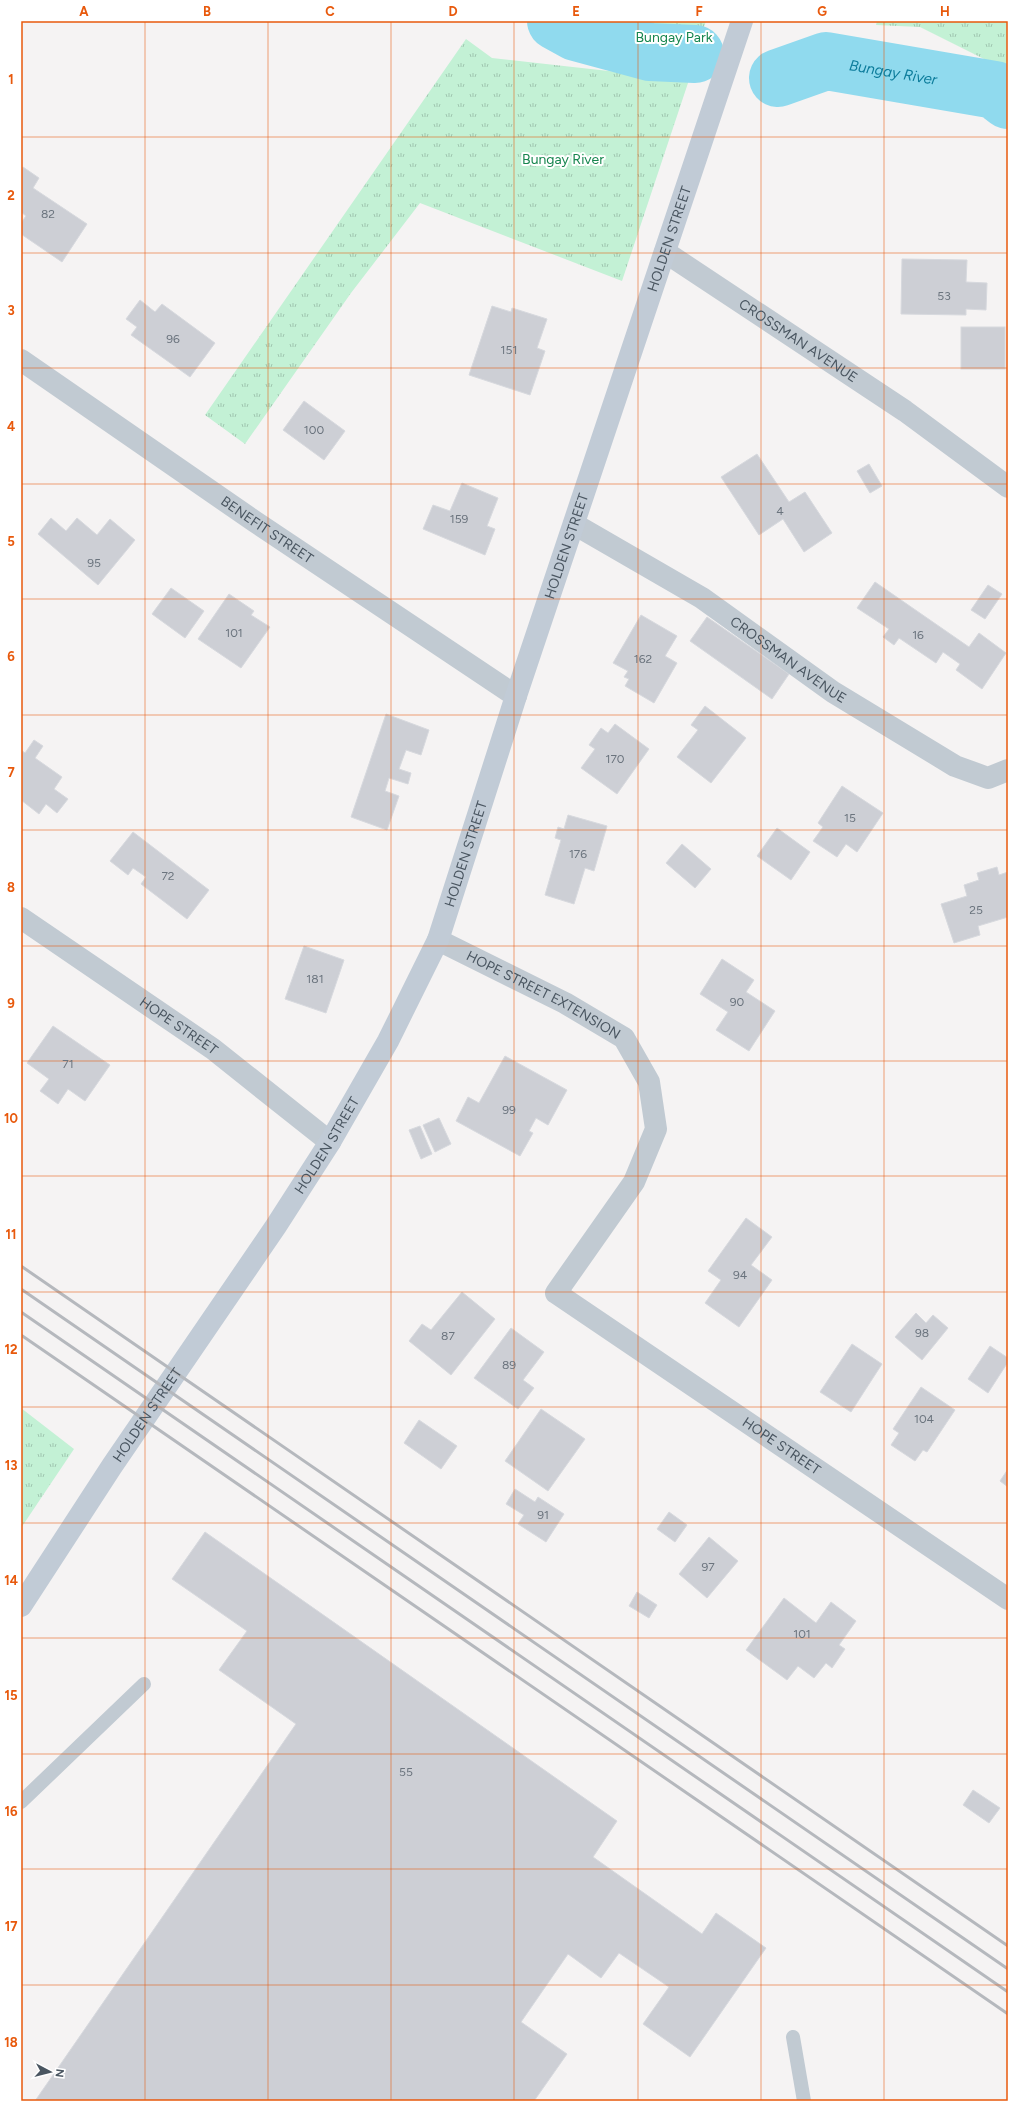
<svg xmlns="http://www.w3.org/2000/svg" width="1029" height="2122" viewBox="0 0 1029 2122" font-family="Figtree,sans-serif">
<defs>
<pattern id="park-tufts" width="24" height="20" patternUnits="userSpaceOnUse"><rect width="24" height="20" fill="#c3f1d5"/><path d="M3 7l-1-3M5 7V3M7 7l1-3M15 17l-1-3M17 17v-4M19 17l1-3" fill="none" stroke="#a0c6b0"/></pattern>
</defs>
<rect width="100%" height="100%" fill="#f5f3f3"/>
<g fill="url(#park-tufts)">
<path d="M 556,21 L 706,21 L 695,54 L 650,52 L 576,32 Z"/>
<path d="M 877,21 L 1008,21 L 1008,71 L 920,27 L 876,25 Z"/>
<path d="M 466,39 L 492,58 L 689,80 L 622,281 L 420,203 L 351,293 L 245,444 L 205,415 Z"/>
<path d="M 21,1408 L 74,1449 L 21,1528 Z"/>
</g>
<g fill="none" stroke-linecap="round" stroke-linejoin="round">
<g stroke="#90daee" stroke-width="58">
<path d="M 556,21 L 576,32 L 650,52 L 695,54"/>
<path id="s1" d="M 778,78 L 826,61 L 995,90 L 1008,100"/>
</g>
</g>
<g fill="#cdcfd5" stroke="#d7d9de">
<path d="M 23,167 L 39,178 L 33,188 L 87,224 L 62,262 L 21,234 L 21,223 L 26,216 L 21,212 L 21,170 Z"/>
<path d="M 902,259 L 967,260 L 966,282 L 987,283 L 986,310 L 966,309 L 966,315 L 901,314 Z"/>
<path d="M 140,300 L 155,312 L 162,304 L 215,343 L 190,377 L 131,335 L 137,327 L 126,319 Z"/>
<path d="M 492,306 L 511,312 L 512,308 L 547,319 L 537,348 L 545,351 L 530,395 L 469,375 Z"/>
<rect x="961" y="327" width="44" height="42"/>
<path d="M 304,401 L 345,431 L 324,460 L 283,430 Z"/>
<path d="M 757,454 L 789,502 L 805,492 L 832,533 L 804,552 L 783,519 L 759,535 L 721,477 Z"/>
<path d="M 869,464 L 882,486 L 870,493 L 857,471 Z"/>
<path d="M 462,483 L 498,498 L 487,526 L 495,529 L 485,555 L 423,529 L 433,505 L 450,511 Z"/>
<path d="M 51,518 L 66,531 L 77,518 L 97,535 L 110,519 L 135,540 L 98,585 L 38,534 Z"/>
<path d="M 875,582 L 969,647 L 979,633 L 1006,653 L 982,689 L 956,670 L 960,664 L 943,652 L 936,663 L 899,638 L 894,645 L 883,637 L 889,629 L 857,608 Z"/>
<path d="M 988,585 L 1002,594 L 985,619 L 971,610 Z"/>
<path d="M 171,588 L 204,611 L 185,638 L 152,614 Z"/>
<path d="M 229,594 L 254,611 L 251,615 L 270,627 L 241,668 L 198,639 Z"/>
<path d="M 641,615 L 677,636 L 665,656 L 677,663 L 654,703 L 625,686 L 629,679 L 624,677 L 628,671 L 613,663 Z"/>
<path d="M 707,617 L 789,674 L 772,699 L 690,641 Z"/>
<path d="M 705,706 L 746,738 L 711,783 L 677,757 L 698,730 L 691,725 Z"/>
<path d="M 386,714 L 429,730 L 421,755 L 406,750 L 399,769 L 411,773 L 408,784 L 389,778 L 385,791 L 399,796 L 387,830 L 351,817 Z"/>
<path d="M 615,724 L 649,749 L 617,794 L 581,768 L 595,749 L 589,745 L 601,728 L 608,733 Z"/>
<path d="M 34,740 L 43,746 L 35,758 L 62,777 L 54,789 L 68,799 L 57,813 L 46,804 L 39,814 L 21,800 L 21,750 L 25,753 Z"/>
<path d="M 842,786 L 883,813 L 857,852 L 846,844 L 837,857 L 813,841 L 823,827 L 818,823 Z"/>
<path d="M 568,815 L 607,826 L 594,871 L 585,868 L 574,904 L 545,895 L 561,840 L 555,838 L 558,827 L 564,829 Z"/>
<path d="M 777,828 L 810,852 L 791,880 L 757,856 Z"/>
<path d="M 133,832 L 209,890 L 187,919 L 141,884 L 146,877 L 133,868 L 128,875 L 110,861 Z"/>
<path d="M 682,844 L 711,869 L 695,888 L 666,863 Z"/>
<path d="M 997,867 L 999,875 L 1008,872 L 1008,917 L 978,926 L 980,935 L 954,943 L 941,904 L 967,896 L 964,885 L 979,880 L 977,873 Z"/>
<path d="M 304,946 L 344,960 L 326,1013 L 285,999 Z"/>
<path d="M 722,959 L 754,980 L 746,992 L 775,1011 L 749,1051 L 716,1030 L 728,1012 L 700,994 Z"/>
<path d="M 53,1026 L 110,1065 L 85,1101 L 68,1089 L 58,1104 L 40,1091 L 49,1079 L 27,1063 Z"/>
<path d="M 505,1056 L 567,1090 L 548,1125 L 536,1118 L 529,1131 L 533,1133 L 520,1156 L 456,1121 L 468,1097 L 479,1103 Z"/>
<path d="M 439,1118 L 451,1144 L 435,1152 L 423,1125 Z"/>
<path d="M 420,1126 L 432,1154 L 421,1159 L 409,1130 Z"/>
<path d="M 746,1218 L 772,1237 L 751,1265 L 772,1280 L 739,1327 L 705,1303 L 721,1280 L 708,1271 Z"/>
<path d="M 462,1292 L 495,1319 L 451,1375 L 409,1341 L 422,1324 L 431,1330 Z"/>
<path d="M 916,1313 L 926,1323 L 933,1315 L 948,1328 L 922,1360 L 895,1337 Z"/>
<path d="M 511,1328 L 544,1352 L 523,1380 L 534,1388 L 518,1409 L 474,1378 Z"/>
<path d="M 852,1344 L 882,1364 L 851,1412 L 820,1392 Z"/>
<path d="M 990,1346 L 1008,1358 L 1008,1362 L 988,1393 L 968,1379 Z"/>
<path d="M 921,1387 L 955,1410 L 927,1452 L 923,1450 L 915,1461 L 891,1445 L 899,1433 L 893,1429 Z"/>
<path d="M 541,1409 L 585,1439 L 548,1491 L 505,1461 Z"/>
<path d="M 419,1420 L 457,1446 L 441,1469 L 404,1443 Z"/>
<path d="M 1008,1469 L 1008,1487 L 1000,1481 Z"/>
<path d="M 515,1489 L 535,1502 L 538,1497 L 564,1514 L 546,1542 L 518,1524 L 524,1515 L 506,1504 Z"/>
<path d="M 669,1512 L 687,1525 L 675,1542 L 657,1529 Z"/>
<path d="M 205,1532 L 617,1821 L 593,1857 L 702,1934 L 716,1913 L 766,1948 L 690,2057 L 643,2024 L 669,1987 L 619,1953 L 601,1978 L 568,1954 L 521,2022 L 567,2054 L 534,2101 L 35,2101 L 296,1724 L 219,1670 L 247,1631 L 172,1579 Z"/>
<path d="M 709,1537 L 738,1561 L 707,1598 L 679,1574 Z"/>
<path d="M 637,1592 L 657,1605 L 649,1618 L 629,1606 Z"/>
<path d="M 784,1598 L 816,1623 L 831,1602 L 856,1621 L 839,1645 L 845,1649 L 832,1668 L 826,1663 L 814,1678 L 798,1666 L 787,1680 L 746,1650 Z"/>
<path d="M 973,1790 L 1000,1808 L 989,1823 L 963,1805 Z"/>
</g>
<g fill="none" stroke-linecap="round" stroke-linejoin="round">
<g stroke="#c1cad2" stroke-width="14">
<path d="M 21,1802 L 144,1684"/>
<path d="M 793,2037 L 804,2101"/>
</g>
<g stroke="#c1cad2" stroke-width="22">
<path id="s2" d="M 665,252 L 905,411 L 1008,487"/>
<path id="s3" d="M 21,360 L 254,521 L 516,696"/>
<path id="s4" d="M 574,524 L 702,598 L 833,692 L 955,766 L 988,778 L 1008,770"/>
<path id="s5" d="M 21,918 L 213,1049 L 330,1142"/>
<path id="s6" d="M 438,940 L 565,1003 L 624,1038 L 649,1082 L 656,1129 L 634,1182 L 556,1293 L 1008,1599"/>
</g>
<path stroke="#c1cbd6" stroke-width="22" id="s7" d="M 21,1606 L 112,1466 L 276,1226 L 330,1142 L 388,1041 L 438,940 L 516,696 L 742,21"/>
<g stroke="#b5b8bd" stroke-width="3">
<path d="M 21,1266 L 1008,1946"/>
<path d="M 21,1289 L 1008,1969"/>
<path d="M 21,1312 L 1008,1992"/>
<path d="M 21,1335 L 1008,2014"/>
</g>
</g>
<path fill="none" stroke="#e8590c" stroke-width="1" stroke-opacity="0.55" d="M 145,21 L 145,2101M 268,21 L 268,2101M 391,21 L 391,2101M 514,21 L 514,2101M 638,21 L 638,2101M 761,21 L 761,2101M 884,21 L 884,2101M 21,137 L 1008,137M 21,253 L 1008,253M 21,368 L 1008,368M 21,484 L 1008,484M 21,599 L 1008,599M 21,715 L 1008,715M 21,830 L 1008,830M 21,946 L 1008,946M 21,1061 L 1008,1061M 21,1176 L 1008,1176M 21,1292 L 1008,1292M 21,1407 L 1008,1407M 21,1523 L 1008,1523M 21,1638 L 1008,1638M 21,1754 L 1008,1754M 21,1869 L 1008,1869M 21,1985 L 1008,1985"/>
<g text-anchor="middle" stroke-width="4" stroke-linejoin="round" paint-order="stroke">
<g font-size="12" fill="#6b747e">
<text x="48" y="218">82</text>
<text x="944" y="300">53</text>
<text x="173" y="343">96</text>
<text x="509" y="354">151</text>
<text x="314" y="434">100</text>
<text x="780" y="515">4</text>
<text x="459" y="523">159</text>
<text x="94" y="567">95</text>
<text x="234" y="637">101</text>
<text x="918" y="639">16</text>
<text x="643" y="663">162</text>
<text x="615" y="763">170</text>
<text x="850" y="822">15</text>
<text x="578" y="858">176</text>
<text x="168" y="880">72</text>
<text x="976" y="914">25</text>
<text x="315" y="983">181</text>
<text x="737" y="1006">90</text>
<text x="68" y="1068">71</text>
<text x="509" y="1114">99</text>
<text x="740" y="1279">94</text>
<text x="922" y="1337">98</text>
<text x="448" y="1340">87</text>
<text x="509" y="1369">89</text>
<text x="924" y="1423">104</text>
<text x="543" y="1519">91</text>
<text x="708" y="1571">97</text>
<text x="802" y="1638">101</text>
<text x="406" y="1776">55</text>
</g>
<g font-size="14" fill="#17864f" stroke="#fff">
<text x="674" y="42">Bungay Park</text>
<text x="563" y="164">Bungay River</text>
</g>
<g font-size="14" fill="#4a5661" stroke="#fff">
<text dy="5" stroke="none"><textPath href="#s7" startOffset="1525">HOLDEN STREET</textPath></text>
<text dy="5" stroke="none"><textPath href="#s2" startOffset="160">CROSSMAN AVENUE</textPath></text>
<text dy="5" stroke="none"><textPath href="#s3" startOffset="299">BENEFIT STREET</textPath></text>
<text dy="5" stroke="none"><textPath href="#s7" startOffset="1201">HOLDEN STREET</textPath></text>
<text dy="5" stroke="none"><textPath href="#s4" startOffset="254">CROSSMAN AVENUE</textPath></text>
<text dy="5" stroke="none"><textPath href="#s7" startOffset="877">HOLDEN STREET</textPath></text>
<text dy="5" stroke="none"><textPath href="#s6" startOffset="119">HOPE STREET EXTENSION</textPath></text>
<text dy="5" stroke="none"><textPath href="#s5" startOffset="191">HOPE STREET</textPath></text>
<text dy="5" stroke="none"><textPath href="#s7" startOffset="553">HOLDEN STREET</textPath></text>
<text dy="5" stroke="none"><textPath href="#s7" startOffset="229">HOLDEN STREET</textPath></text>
<text dy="5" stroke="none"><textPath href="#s6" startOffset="774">HOPE STREET</textPath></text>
</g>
<g font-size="15" font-style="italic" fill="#0c7c9b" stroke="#fff">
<text dy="5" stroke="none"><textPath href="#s1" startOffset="119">Bungay River</textPath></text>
</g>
</g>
<rect width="1029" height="2122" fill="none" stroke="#ffffff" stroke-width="44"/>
<g transform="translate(50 2072) rotate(97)" stroke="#ffffff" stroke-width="3" paint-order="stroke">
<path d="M0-3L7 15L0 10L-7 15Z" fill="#4a5661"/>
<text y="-6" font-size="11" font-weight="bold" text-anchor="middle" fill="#4a5661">N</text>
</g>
<rect x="22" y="22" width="985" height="2078" fill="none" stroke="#e8590c" stroke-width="1.5"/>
<g font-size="13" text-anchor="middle" font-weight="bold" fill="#e8590c">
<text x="84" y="16">A</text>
<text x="207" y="16">B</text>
<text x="330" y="16">C</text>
<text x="453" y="16">D</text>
<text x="576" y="16">E</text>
<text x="699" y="16">F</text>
<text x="822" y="16">G</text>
<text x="945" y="16">H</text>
<text x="11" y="84">1</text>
<text x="11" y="200">2</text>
<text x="11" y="315">3</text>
<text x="11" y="431">4</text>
<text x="11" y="546">5</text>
<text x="11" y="661">6</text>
<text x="11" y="777">7</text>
<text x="11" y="892">8</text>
<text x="11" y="1008">9</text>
<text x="11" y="1123">10</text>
<text x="11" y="1239">11</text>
<text x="11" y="1354">12</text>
<text x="11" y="1470">13</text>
<text x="11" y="1585">14</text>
<text x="11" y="1700">15</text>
<text x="11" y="1816">16</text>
<text x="11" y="1931">17</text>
<text x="11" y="2047">18</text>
</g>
</svg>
